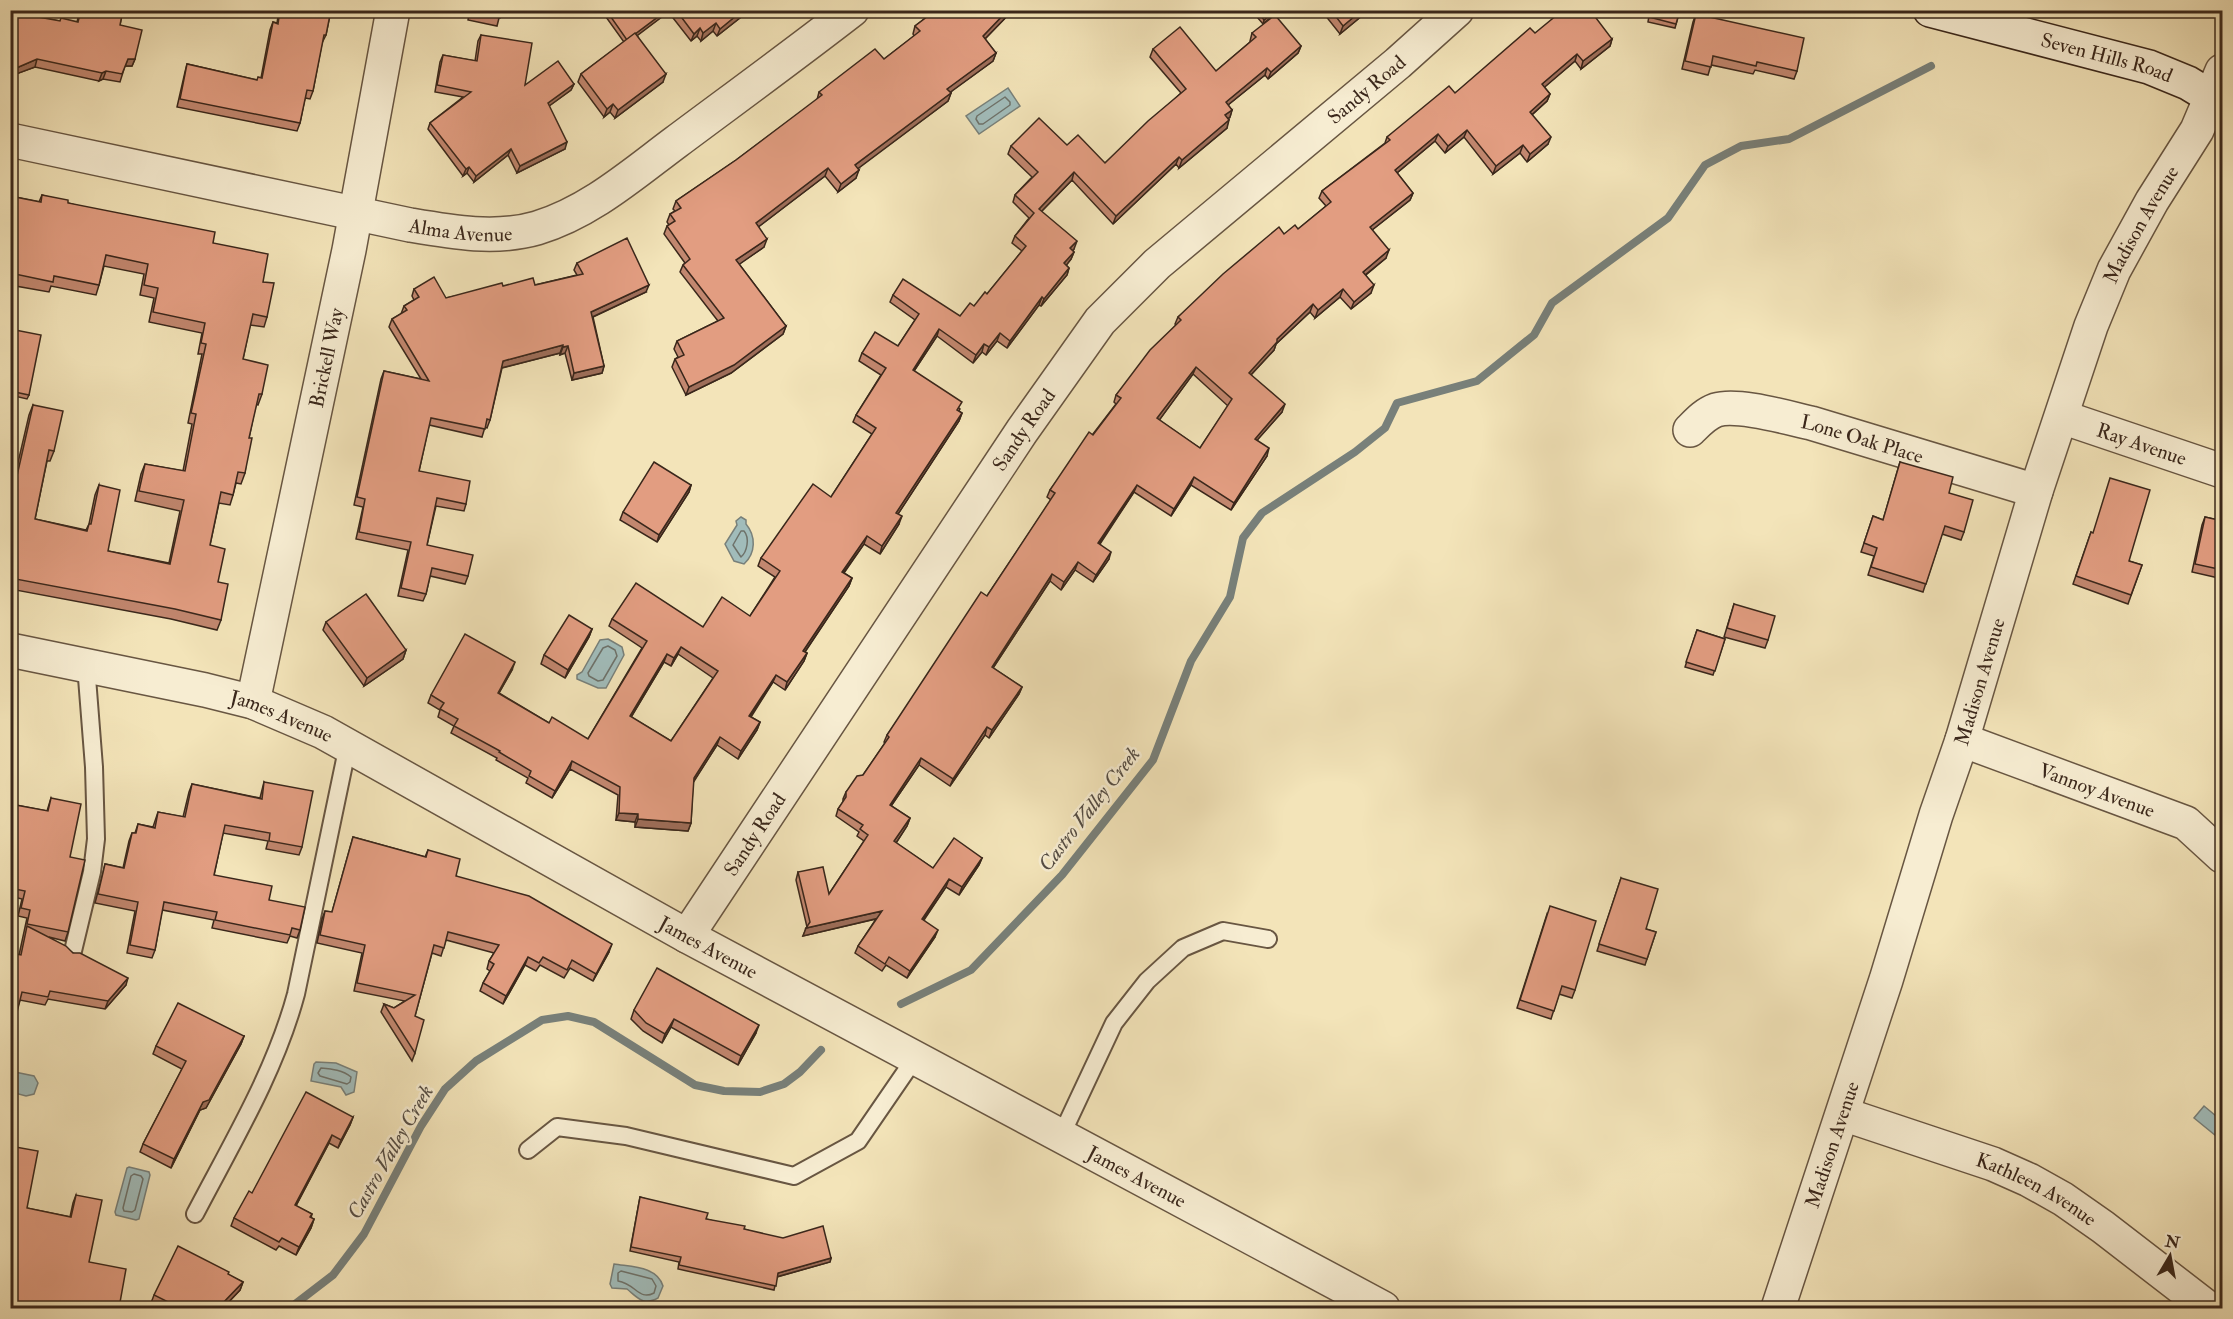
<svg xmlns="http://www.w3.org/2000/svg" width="2233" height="1319" viewBox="0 0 2233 1319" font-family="'IM FELL Double Pica',serif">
<rect width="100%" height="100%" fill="#f3e4b9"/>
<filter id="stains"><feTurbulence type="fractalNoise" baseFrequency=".00333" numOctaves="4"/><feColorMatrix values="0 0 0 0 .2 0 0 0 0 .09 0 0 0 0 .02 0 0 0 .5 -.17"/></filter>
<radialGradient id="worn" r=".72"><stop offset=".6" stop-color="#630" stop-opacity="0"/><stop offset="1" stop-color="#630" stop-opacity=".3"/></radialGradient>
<g fill="#a1bcba" stroke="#78807a" stroke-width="1.5">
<path d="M 1008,88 L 1020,106 L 979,134 L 966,116 Z"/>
<path d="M 741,517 L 746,520 L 746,524 C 756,536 756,553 744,564 L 734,561 L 725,544 L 737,525 L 736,521 Z"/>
<path d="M 608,639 L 622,647 L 624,655 L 606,688 L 598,688 L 577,679 L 577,675 L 582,672 L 600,640 Z"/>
<path d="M 316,1062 L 336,1063 L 357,1072 L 354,1092 L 346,1095 L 341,1087 L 311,1081 L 314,1064 Z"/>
<path d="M 10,1071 L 34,1076 L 38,1083 L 34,1094 L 26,1096 L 11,1092 Z"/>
<path d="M 2204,1106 L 2222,1121 L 2221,1140 L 2194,1118 Z"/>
<path d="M 129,1167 L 149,1172 L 150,1175 L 139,1219 L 136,1220 L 116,1215 L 115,1212 L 127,1168 Z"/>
<path d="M 614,1264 C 631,1267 657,1266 663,1286 L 658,1298 C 643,1306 638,1298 627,1289 L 612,1288 L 610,1284 Z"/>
</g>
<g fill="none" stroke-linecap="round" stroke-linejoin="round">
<g stroke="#6e726a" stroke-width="1.5">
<path d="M 1005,97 L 1010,102 L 1010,105 L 983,124 L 979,124 L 976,119 L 977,116 Z"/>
<path d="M 741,531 L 744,531 C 750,538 747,552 741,557 L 733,545 Z"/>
<path d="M 608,646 L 615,650 L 617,656 L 603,680 L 598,681 L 589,676 L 588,673 L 603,648 Z"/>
<path d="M 321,1068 C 332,1069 343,1070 351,1077 L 350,1082 L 347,1084 L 320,1076 L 318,1073 Z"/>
<path d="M 134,1174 L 141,1176 L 143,1179 L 135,1210 L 132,1212 L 124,1211 L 123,1208 L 131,1176 Z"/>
<path d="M 621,1271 L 652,1279 L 656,1286 L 654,1293 C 639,1301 636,1284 618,1281 L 618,1273 Z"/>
</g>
<g stroke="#78807a" stroke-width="8">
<path d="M 901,1004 L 971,970 L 1062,875 L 1153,760 L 1191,661 L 1230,597 L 1243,538 L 1262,513 L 1355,452 L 1385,428 L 1397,403 L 1477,381 L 1534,335 L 1552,303 L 1668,218 L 1705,165 L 1741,146 L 1789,139 L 1931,66"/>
<path d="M 290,1308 L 333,1275 L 364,1234 L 421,1126 L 445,1089 L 476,1061 L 542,1020 L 568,1016 L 594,1022 L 695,1085 L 724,1091 L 760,1092 L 784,1084 L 800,1072 L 821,1050"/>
</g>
<g stroke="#685642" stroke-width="20">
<g id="lane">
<path d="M 73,951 L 92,872 L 96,839 L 94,767 L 86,665"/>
<path d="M 1061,1136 L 1114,1023 L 1147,981 L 1183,948 L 1223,931 L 1268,939"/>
<path d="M 528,1150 L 557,1127 L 626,1136 L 794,1176 L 858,1141 L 915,1058"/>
<path d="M 195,1214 C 232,1143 275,1072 296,994 L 348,745"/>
</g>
</g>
<g stroke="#685642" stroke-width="36">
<g id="street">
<path id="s1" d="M 10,140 L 410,225 C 451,232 496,240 537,228 C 590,212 633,174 676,142 C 735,98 794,55 852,10"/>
<path id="s2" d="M 2062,417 L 2222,471"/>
<path id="s3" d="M 1690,430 C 1698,422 1705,414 1716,410 C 1738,403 1788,418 1811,423 L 2036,491"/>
<path id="s4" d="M 10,650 L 205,690 L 253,702 L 323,732 L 687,936 L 1383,1308"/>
<path id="s5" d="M 253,702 L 349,250 L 393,10"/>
<path id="s6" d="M 1962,740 L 2186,823 L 2222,856"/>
<path id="s7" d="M 687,936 L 1022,431 L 1100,321 L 1157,264 L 1398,63 L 1457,10"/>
<path id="s8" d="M 1843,1114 L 1993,1164 L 2029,1180 L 2063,1199 L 2103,1227 L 2208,1308"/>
<path id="s9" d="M 1778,1308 L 1886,980 L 1936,815 L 1962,740 L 2036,491 L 2091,326 L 2114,270 L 2152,201 L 2197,130 L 2222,71"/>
</g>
</g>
<g stroke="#3a271b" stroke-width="36">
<g id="secondary">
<path id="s10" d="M 1930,10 L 2149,67 L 2188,83 L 2211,97"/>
</g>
</g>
<use href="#lane" stroke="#f7edd2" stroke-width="16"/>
<use href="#street" stroke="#f7edd2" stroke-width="33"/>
<use href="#secondary" stroke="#f7edd2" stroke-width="33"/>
</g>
<g fill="#c2876f" stroke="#3a271b" stroke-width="1.5" fill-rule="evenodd">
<path d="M 80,10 L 123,10 L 120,25 L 135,59 L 132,66 L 125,66 L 120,82 L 103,79 L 99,81 L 35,67 L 10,76 L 10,12 L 60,21 L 77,22 Z"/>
<path d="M 279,10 L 331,10 L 326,35 L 322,43 L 313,91 L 310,99 L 305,98 L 300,123 L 297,131 L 177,107 L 185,72 L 187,64 L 257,80 L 261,78 L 270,30 L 273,22 L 277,23 Z"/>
<path d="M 470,10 L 501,10 L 497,26 L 468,20 Z"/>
<path d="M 601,10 L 671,10 L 637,35 L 663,82 L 615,118 L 610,112 L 604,117 L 578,82 L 581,74 L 624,42 Z"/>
<path d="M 671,10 L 750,10 L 717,36 L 713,31 L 701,41 L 697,36 L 691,41 L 670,14 Z"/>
<path d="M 936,10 L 1013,10 L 985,39 L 996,53 L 993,61 L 950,92 L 951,93 L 948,101 L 858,168 L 856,178 L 838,192 L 825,176 L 758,227 L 764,247 L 739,264 L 786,326 L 783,334 L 731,373 L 686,395 L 672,367 L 675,359 L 678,357 L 674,349 L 677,341 L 718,321 L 680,272 L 683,265 L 685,263 L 664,234 L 667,226 L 669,225 L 667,222 L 670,214 L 675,211 L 673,209 L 676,201 L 736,160 L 817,100 L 819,92 L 884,59 L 914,36 L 913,34 L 915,26 Z"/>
<path d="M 1251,10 L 1279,10 L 1263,24 Z"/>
<path d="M 1321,10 L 1369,10 L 1340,34 Z"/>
<path d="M 1650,10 L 1680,10 L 1675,28 L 1648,22 Z"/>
<path d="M 2161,10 L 2181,10 L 2179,16 Z"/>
<path d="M 1696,14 L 1797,71 L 1794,79 L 1755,70 L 1753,74 L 1711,65 L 1708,75 L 1682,69 L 1693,22 Z"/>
<path d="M 1252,33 L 1301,46 L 1298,53 L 1268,79 L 1265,75 L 1228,105 L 1232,110 L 1230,117 L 1228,119 L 1227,128 L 1179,168 L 1176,164 L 1113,224 L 1072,180 L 1041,212 L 1074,249 L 1073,250 L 1074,252 L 1071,259 L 1066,265 L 1069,268 L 1067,275 L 1041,306 L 1039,305 L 1007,348 L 997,341 L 986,355 L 982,352 L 973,363 L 937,336 L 914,371 L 960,409 L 959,411 L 962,413 L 959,421 L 898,514 L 899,524 L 880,554 L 864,544 L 844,573 L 852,578 L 849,586 L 805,652 L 807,653 L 804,661 L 785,690 L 773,682 L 751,717 L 760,722 L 757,730 L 738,759 L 717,745 L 693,782 L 691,823 L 688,831 L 635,827 L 635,822 L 616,820 L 618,795 L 570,769 L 552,798 L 526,783 L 528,778 L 496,760 L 497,758 L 451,733 L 454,726 L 438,717 L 440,710 L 428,703 L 431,695 L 512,670 L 499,693 L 549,723 L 588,739 L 642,648 L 609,626 L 612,619 L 703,627 L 750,616 L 775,577 L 758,566 L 761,558 L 831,497 L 872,434 L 853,422 L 856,415 L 881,375 L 859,361 L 862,353 L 898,346 L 915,320 L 890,302 L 893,295 L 960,316 L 974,306 L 987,294 L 1022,251 L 1012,243 L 1015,236 L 1029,218 L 1013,202 L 1015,195 L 1032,177 L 1008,154 L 1011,146 L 1067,145 L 1105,163 L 1181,93 L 1150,57 L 1153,49 L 1216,71 L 1250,42 L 1250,41 ZM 678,654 L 713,678 L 671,741 L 631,717 L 664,662 L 671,666 Z"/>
<path d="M 1535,33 L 1612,39 L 1610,46 L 1581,69 L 1575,61 L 1544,87 L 1550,94 L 1547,101 L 1532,115 L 1548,144 L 1527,162 L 1520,153 L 1493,174 L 1464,137 L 1445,153 L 1435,141 L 1397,173 L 1413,193 L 1410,200 L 1372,230 L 1386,258 L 1366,275 L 1371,293 L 1351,309 L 1340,297 L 1315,318 L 1310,312 L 1276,344 L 1274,350 L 1251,375 L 1282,412 L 1257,440 L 1267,456 L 1231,510 L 1191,485 L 1171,516 L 1134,492 L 1100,544 L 1109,559 L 1093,582 L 1075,570 L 1061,590 L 1050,581 L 993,668 L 1022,687 L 1019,694 L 989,738 L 985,735 L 950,786 L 919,765 L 891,806 L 910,818 L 907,826 L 896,843 L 933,868 L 982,858 L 979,865 L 959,895 L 946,887 L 924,920 L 935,937 L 907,978 L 886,965 L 882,971 L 855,953 L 858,946 L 876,919 L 803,936 L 807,927 L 796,880 L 798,872 L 829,894 L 864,841 L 857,836 L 859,832 L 836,816 L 838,809 L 843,802 L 843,799 L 846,792 L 863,775 L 885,743 L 884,742 L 887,735 L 987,596 L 1051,500 L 1047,497 L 1050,490 L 1116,404 L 1114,402 L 1116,395 L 1176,325 L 1175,324 L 1178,317 L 1284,234 L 1298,229 L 1326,206 L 1319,198 L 1322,191 L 1385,143 L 1387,137 L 1455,93 ZM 1193,374 L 1228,406 L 1200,448 L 1159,420 Z"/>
<path d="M 481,35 L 525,85 L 574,84 L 571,90 L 549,106 L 565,149 L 517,173 L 508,155 L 474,182 L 467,173 L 463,176 L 428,129 L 430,123 L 463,97 L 435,92 L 440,62 L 443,55 L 475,61 L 478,41 Z"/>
<path d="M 42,195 L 68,203 L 213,243 L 263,282 L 267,317 L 264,327 L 250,325 L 243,359 L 262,394 L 258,405 L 256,404 L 249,438 L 245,473 L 241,484 L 236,483 L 233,495 L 230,505 L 219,503 L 210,545 L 218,582 L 221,620 L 217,630 L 171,619 L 10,589 L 10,497 L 29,415 L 33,405 L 54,451 L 50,461 L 47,461 L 35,519 L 86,530 L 89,524 L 95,495 L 99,485 L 108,551 L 169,563 L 180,511 L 135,501 L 141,474 L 145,464 L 183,471 L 192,424 L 188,423 L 202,354 L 198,354 L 202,333 L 149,322 L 154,298 L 140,295 L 144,274 L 104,266 L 99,285 L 96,295 L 51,286 L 49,292 L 10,285 L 10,196 L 39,202 Z"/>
<path d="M 577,263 L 646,292 L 593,317 L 604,366 L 602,373 L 572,380 L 565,353 L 560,355 L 560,353 L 502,368 L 490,420 L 487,428 L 485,427 L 482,437 L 429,425 L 419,471 L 466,504 L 464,511 L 436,506 L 427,545 L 468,576 L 465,584 L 430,576 L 426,594 L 423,601 L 398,596 L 408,550 L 356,539 L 363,507 L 354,505 L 381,379 L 384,371 L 421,379 L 389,327 L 392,319 L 401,314 L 404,306 L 414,300 L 412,296 L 414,289 L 446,298 L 503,286 L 535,285 L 577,275 L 574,270 Z"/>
<path d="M 10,329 L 29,395 L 27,399 L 10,395 Z"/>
<path d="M 1900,462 L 1949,493 L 1964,532 L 1961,540 L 1942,534 L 1923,592 L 1868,575 L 1874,556 L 1861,552 L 1873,516 L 1883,520 Z"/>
<path d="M 691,485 L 689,492 L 657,542 L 620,520 L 623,512 Z"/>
<path d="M 2205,517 L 2223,521 L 2223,579 L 2192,572 L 2202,525 Z"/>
<path d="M 2091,532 L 2129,561 L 2142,565 L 2128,604 L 2073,584 Z"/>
<path d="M 1734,604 L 1768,640 L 1765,648 L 1724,637 Z"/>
<path d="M 326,622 L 406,650 L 403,659 L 364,686 L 323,630 Z"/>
<path d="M 592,629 L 589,637 L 565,678 L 541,664 L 544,655 Z"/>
<path d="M 1697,630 L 1725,639 L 1713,675 L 1685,667 Z"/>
<path d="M 264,782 L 302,847 L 299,855 L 266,849 L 268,841 L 223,833 L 214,875 L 269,900 L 300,930 L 297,938 L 290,936 L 287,943 L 212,928 L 214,920 L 162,910 L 155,950 L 152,958 L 127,953 L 135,911 L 95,903 L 103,873 L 105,864 L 123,868 L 129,841 L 132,833 L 135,833 L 138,824 L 153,827 L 158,812 L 183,817 L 189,792 L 192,784 L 260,798 Z"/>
<path d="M 51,798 L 70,857 L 68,932 L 65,941 L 49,937 L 73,953 L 126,985 L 105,1009 L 48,999 L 45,1005 L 20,1000 L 14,1019 L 10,1018 L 10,953 L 19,955 L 27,918 L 18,916 L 22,899 L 10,896 L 10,804 L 47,811 Z"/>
<path d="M 353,837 L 425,857 L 428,850 L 456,876 L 609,952 L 593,981 L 570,968 L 564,978 L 540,965 L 536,971 L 525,965 L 503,1004 L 480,991 L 483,983 L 490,971 L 487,969 L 489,961 L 494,953 L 446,940 L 441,956 L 432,953 L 415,1016 L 415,1053 L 412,1061 L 381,1012 L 384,1004 L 394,1008 L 405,1001 L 354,991 L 362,953 L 317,943 L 322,919 L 325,911 L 332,912 Z"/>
<path d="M 1621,878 L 1646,929 L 1656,932 L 1645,965 L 1597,951 Z"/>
<path d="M 1547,914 L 1575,990 L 1572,998 L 1559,994 L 1551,1019 L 1517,1008 Z"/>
<path d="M 634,1010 L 756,1033 L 738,1065 L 671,1027 L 662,1043 L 643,1031 L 631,1019 Z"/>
<path d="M 244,1036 L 241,1044 L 206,1108 L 200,1110 L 171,1168 L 140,1152 L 143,1144 L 182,1069 L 153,1054 L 156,1046 Z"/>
<path d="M 353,1117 L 350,1125 L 338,1148 L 329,1143 L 296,1206 L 312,1214 L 311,1218 L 314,1219 L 311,1228 L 296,1255 L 279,1246 L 276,1250 L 231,1226 L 234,1218 L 252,1193 Z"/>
<path d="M 76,1195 L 89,1262 L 27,1208 L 70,1217 L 73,1203 Z"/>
<path d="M 640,1197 L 706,1219 L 744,1229 L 831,1258 L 830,1262 L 777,1277 L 774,1290 L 678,1269 L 679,1262 L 630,1251 Z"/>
<path d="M 228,1275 L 243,1282 L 240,1290 L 223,1308 L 161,1308 L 151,1303 L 154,1295 Z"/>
</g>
<g fill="#9e6e5a" stroke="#3a271b" stroke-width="1.5">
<path d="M 667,10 L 671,10 L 626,44 L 627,40 Z"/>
<path d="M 743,10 L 750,10 L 717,36 L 720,29 Z"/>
<path d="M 1008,10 L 1013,10 L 980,44 L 983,36 Z"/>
<path d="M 1276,10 L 1279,10 L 1263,24 L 1264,20 Z"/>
<path d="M 1362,10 L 1369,10 L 1340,34 L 1343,26 Z"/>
<path d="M 716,23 L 713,31 L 701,41 L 703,33 Z"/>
<path d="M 700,28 L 697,36 L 691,41 L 694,34 Z"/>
<path d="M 1612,39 L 1610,46 L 1581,69 L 1583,61 Z"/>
<path d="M 1301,46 L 1298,53 L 1268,79 L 1271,72 Z"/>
<path d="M 996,53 L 993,61 L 945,96 L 947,89 Z"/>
<path d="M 1577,54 L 1575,61 L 1539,92 L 1542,84 Z"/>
<path d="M 37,59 L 35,67 L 11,76 L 14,69 Z"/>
<path d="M 128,59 L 135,59 L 132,66 L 125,66 Z"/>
<path d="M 1267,68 L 1265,75 L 1223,109 L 1226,102 Z"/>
<path d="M 106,71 L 103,79 L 99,81 L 102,73 Z"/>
<path d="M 666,74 L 663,82 L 615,118 L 618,110 Z"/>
<path d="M 574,84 L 571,90 L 545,109 L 548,103 Z"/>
<path d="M 951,93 L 948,101 L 852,173 L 855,165 Z"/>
<path d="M 1550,94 L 1547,101 L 1527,119 L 1530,112 Z"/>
<path d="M 613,104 L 610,112 L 604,117 L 607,109 Z"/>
<path d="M 1232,110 L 1230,117 L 1222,123 L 1225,115 Z"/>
<path d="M 1229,120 L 1227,128 L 1179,168 L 1182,160 Z"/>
<path d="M 1467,130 L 1464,137 L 1445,153 L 1448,146 Z"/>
<path d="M 1438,134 L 1435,141 L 1392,177 L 1395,170 Z"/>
<path d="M 1551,137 L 1548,144 L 1527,162 L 1530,154 Z"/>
<path d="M 567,142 L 565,149 L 517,173 L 520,166 Z"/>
<path d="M 1523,145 L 1520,153 L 1493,174 L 1496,166 Z"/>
<path d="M 511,149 L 508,155 L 474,182 L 476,176 Z"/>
<path d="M 1179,157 L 1176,164 L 1113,224 L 1116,216 Z"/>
<path d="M 469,167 L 467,173 L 463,176 L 466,169 Z"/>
<path d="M 828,168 L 825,176 L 753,231 L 756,223 Z"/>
<path d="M 859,170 L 856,178 L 838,192 L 841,184 Z"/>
<path d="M 1074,172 L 1072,180 L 1036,217 L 1039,209 Z"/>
<path d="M 1413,193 L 1410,200 L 1367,234 L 1370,227 Z"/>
<path d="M 767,239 L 764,247 L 734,268 L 736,260 Z"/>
<path d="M 1077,241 L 1074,249 L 1068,256 L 1070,248 Z"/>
<path d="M 1389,250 L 1386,258 L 1360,279 L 1363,272 Z"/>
<path d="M 1074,252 L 1071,259 L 1062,271 L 1064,263 Z"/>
<path d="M 1069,268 L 1067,275 L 1041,306 L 1044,299 Z"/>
<path d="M 649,285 L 646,292 L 588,319 L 591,312 Z"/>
<path d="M 1374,285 L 1371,293 L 1351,309 L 1354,302 Z"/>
<path d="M 1343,289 L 1340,297 L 1315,318 L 1318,310 Z"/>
<path d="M 1042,297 L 1039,305 L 1007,348 L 1010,341 Z"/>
<path d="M 1313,304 L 1310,312 L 1276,344 L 1274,350 L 1246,380 L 1249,373 L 1277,339 Z"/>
<path d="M 786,326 L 783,334 L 731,373 L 686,395 L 689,387 Z"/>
<path d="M 939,329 L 937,336 L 910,377 L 913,370 Z"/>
<path d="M 1000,333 L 997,341 L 986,355 L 989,347 Z"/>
<path d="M 984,344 L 982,352 L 973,363 L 976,355 Z"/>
<path d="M 563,345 L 560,353 L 501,368 L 503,361 Z"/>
<path d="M 568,346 L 565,353 L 560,355 L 563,347 Z"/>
<path d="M 604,366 L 602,373 L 572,380 L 574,373 Z"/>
<path d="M 1196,367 L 1193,374 L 1155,426 L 1157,418 Z"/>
<path d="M 1285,404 L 1282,412 L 1252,446 L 1255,439 Z"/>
<path d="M 962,413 L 959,421 L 894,520 L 896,513 Z"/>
<path d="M 1269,448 L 1267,456 L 1231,510 L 1234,503 Z"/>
<path d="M 1194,477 L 1191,485 L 1171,516 L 1174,509 Z"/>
<path d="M 691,485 L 689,492 L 657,542 L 659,535 Z"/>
<path d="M 1137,485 L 1134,492 L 1095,550 L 1098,543 Z"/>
<path d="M 902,516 L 899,524 L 880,554 L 882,546 Z"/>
<path d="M 867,536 L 864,544 L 839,579 L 842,572 Z"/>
<path d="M 1111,552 L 1109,559 L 1093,582 L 1096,575 Z"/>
<path d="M 1078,562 L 1075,570 L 1061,590 L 1064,582 Z"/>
<path d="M 1052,574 L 1050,581 L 989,674 L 992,667 Z"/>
<path d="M 852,578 L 849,586 L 800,659 L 803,651 Z"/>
<path d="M 592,629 L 589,637 L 565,678 L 568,670 Z"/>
<path d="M 681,647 L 678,654 L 671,666 L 674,658 Z"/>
<path d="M 406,650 L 403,659 L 364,686 L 367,678 Z"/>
<path d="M 807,653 L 804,661 L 785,690 L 787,682 Z"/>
<path d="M 667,654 L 664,662 L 627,724 L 630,716 Z"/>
<path d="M 515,662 L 512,670 L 495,700 L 498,693 Z"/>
<path d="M 776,675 L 773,682 L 746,723 L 749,716 Z"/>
<path d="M 1022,687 L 1019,694 L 989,738 L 992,730 Z"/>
<path d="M 760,722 L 757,730 L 738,759 L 741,751 Z"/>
<path d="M 987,727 L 985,735 L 950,786 L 953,779 Z"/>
<path d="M 720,737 L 717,745 L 691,786 L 694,778 Z"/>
<path d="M 921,758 L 919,765 L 887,812 L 890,805 Z"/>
<path d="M 572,761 L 570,769 L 552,798 L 555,791 Z"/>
<path d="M 619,813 L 638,814 L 635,822 L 616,820 Z"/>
<path d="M 910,818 L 907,826 L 892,849 L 894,841 Z"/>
<path d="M 638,819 L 691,823 L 688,831 L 635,827 Z"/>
<path d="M 982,858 L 979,865 L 959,895 L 962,887 Z"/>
<path d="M 949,879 L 946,887 L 919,926 L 922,919 Z"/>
<path d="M 882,911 L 879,918 L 803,936 L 806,928 Z"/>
<path d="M 938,930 L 935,937 L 907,978 L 910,971 Z"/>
<path d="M 612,944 L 609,952 L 593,981 L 596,974 Z"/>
<path d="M 528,957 L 525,965 L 503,1004 L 506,996 Z"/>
<path d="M 128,978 L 126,985 L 105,1009 L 108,1001 Z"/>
<path d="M 674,1019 L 671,1027 L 662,1043 L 665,1034 Z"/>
<path d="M 759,1025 L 756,1033 L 738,1065 L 741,1056 Z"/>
<path d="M 244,1036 L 241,1044 L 206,1108 L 200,1110 L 171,1168 L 174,1159 L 203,1102 Z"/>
<path d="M 353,1117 L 350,1125 L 338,1148 L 341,1140 Z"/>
<path d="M 332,1135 L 329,1143 L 292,1213 L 295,1205 Z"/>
<path d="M 314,1219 L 311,1228 L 296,1255 L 299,1247 Z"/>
<path d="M 831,1258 L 830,1262 L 776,1277 L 778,1273 Z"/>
<path d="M 243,1282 L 240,1290 L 223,1308 L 218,1308 Z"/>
</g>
<g fill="#e29d81" stroke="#3a271b" stroke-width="1.5" fill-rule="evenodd">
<path d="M 81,10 L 123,10 L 120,25 L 142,30 L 135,59 L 128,59 L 122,74 L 106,71 L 102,73 L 37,59 L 14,69 L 10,68 L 10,12 L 60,21 L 61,18 L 78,22 Z"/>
<path d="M 280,10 L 331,10 L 326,35 L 324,35 L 313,91 L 307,90 L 300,123 L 180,99 L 187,64 L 257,80 L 258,77 L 262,78 L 273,22 L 278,24 Z"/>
<path d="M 471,10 L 501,10 L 500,18 L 471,13 Z"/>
<path d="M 606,10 L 667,10 L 627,40 Z"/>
<path d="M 676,10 L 743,10 L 720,29 L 716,23 L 703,33 L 700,28 L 694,34 Z"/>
<path d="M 936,10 L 1008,10 L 983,36 L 996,53 L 947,89 L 951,93 L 855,165 L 859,170 L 841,184 L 828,168 L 756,223 L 767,239 L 736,260 L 786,326 L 734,365 L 689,387 L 675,359 L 684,355 L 677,341 L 724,318 L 683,265 L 690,259 L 667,226 L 675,221 L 670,214 L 681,208 L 676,201 L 736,160 L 822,95 L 819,92 L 875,49 L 884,59 L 920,31 L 915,26 Z"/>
<path d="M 1256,10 L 1276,10 L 1264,20 Z"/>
<path d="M 1331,10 L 1362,10 L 1343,26 Z"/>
<path d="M 1563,10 L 1590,10 L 1612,39 L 1583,61 L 1577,54 L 1542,84 L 1550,94 L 1530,112 L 1551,137 L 1530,154 L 1523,145 L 1496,166 L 1467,130 L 1448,146 L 1438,134 L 1395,170 L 1413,193 L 1370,227 L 1389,250 L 1363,272 L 1374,285 L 1354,302 L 1343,289 L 1318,310 L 1313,304 L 1277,339 L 1277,342 L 1249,373 L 1285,404 L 1255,439 L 1269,448 L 1234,503 L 1194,477 L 1174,509 L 1137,485 L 1098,543 L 1111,552 L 1096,575 L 1078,562 L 1064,582 L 1052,574 L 992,667 L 1022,687 L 992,730 L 987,727 L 953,779 L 921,758 L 890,805 L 910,818 L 894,841 L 933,868 L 954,838 L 982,858 L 962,887 L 949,879 L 922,919 L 938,930 L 910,971 L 889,957 L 885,964 L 858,946 L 882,911 L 806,928 L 810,922 L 798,872 L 823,867 L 829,894 L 868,835 L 860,829 L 863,825 L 838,809 L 846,797 L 846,792 L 857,776 L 863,775 L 889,737 L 887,735 L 981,592 L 987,596 L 1055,493 L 1050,490 L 1089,432 L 1093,435 L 1121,398 L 1116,395 L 1150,350 L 1181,320 L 1178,317 L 1223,274 L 1279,227 L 1284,234 L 1295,225 L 1298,229 L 1331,202 L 1322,191 L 1390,140 L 1387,137 L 1449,86 L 1455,93 L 1530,28 L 1535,33 ZM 1196,367 L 1232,399 L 1200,448 L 1157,418 Z"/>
<path d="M 1651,10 L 1680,10 L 1676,24 L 1649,17 Z"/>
<path d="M 1696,14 L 1804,38 L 1797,71 L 1757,62 L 1756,66 L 1713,56 L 1711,67 L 1685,61 Z"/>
<path d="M 1275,15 L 1301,46 L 1271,72 L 1267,68 L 1226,102 L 1232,110 L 1225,115 L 1229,120 L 1182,160 L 1179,157 L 1116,216 L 1074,172 L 1039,209 L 1077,241 L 1070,248 L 1074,252 L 1064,263 L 1069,268 L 1044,299 L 1042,297 L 1010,341 L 1000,333 L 989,347 L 984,344 L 976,355 L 939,329 L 913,370 L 962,402 L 957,410 L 962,413 L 896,513 L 902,516 L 882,546 L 867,536 L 842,572 L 852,578 L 803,651 L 807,653 L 787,682 L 776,675 L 749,716 L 760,722 L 741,751 L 720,737 L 694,778 L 691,823 L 638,819 L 638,814 L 619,813 L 620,787 L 572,761 L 555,791 L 529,776 L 531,771 L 499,752 L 500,751 L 454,726 L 458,719 L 440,709 L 444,703 L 431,695 L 465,634 L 515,662 L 498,693 L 549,723 L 552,717 L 588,739 L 647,641 L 612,619 L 636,583 L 703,627 L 722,597 L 750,616 L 780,571 L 761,558 L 813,484 L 831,497 L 876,428 L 856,415 L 886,368 L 862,353 L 875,332 L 898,346 L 919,314 L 893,295 L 903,279 L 960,316 L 970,303 L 974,306 L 985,292 L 987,294 L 1026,246 L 1015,236 L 1034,213 L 1015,195 L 1038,172 L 1011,146 L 1039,118 L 1067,145 L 1078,135 L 1105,163 L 1148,121 L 1186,89 L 1153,49 L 1180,27 L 1216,71 L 1256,37 L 1252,33 ZM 681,647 L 718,671 L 671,741 L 630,716 L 667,654 L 674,658 Z"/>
<path d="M 635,33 L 666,74 L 618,110 L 613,104 L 607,109 L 581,74 Z"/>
<path d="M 481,35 L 532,43 L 525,85 L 558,61 L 574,84 L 548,103 L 567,142 L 520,166 L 511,149 L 476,176 L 469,167 L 466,169 L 430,123 L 471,92 L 437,85 L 443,55 L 477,61 Z"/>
<path d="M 42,195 L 68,200 L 68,203 L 215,232 L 213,243 L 268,254 L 263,282 L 274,283 L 267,317 L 253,314 L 243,359 L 268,365 L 262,394 L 259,394 L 249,438 L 252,438 L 245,473 L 238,472 L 233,495 L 221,492 L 210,545 L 225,549 L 218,582 L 228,584 L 221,620 L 175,609 L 10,578 L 10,497 L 12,498 L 33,405 L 63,411 L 54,451 L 49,450 L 35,519 L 87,531 L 89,524 L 91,524 L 99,485 L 120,490 L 108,551 L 170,564 L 184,500 L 139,491 L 145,464 L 185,471 L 196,414 L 191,413 L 206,344 L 201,343 L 205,323 L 153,312 L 158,288 L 144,285 L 148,264 L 106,255 L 99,285 L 54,276 L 53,282 L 10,273 L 10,239 L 12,233 L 10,233 L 10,196 L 41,202 Z"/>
<path d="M 627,238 L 649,285 L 591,312 L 604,366 L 574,373 L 568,346 L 563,347 L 563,345 L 503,361 L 490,420 L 487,419 L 485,429 L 431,418 L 419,471 L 470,481 L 466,504 L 437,498 L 427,545 L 473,555 L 468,576 L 432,568 L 426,594 L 401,588 L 411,542 L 359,532 L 365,499 L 357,497 L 384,371 L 429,381 L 392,319 L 407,310 L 404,306 L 419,297 L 414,289 L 434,277 L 446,298 L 502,283 L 503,286 L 533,278 L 535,285 L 583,274 L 577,263 Z"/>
<path d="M 10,329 L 41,335 L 29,395 L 10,391 Z"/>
<path d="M 654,462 L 691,485 L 659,535 L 623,512 Z"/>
<path d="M 1900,462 L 1953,477 L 1949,493 L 1973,500 L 1964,532 L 1945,526 L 1926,584 L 1871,567 L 1877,548 L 1864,543 L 1873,516 L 1883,520 Z"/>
<path d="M 2110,478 L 2150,490 L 2129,561 L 2142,565 L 2131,595 L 2076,576 L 2091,532 L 2093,533 Z"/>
<path d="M 2205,517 L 2223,521 L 2223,570 L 2195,564 Z"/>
<path d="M 366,594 L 406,650 L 367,678 L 326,622 Z"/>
<path d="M 1734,604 L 1775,616 L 1768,640 L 1727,628 Z"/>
<path d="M 569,615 L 592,629 L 568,670 L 544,655 Z"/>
<path d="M 1697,630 L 1725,639 L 1715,671 L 1686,662 Z"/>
<path d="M 264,782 L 313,791 L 302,847 L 269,841 L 270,833 L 225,825 L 214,875 L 272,886 L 269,900 L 305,907 L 300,930 L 292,928 L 290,935 L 215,920 L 217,912 L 164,902 L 155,950 L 130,945 L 138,902 L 98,894 L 105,864 L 124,868 L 132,833 L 136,833 L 138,824 L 155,828 L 158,812 L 185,817 L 192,784 L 262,799 Z"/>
<path d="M 51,798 L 81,804 L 70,857 L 85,860 L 68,932 L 27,924 L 30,910 L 21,908 L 25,891 L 10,888 L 10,804 L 48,811 Z"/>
<path d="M 353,837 L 426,857 L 428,850 L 460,859 L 456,876 L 529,896 L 612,944 L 596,974 L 572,960 L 567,970 L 543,957 L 539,963 L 528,957 L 506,996 L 483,983 L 494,964 L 489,961 L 499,945 L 448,932 L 444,948 L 434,945 L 415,1016 L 424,1020 L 415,1053 L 384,1004 L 394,1008 L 415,995 L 357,983 L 365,945 L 320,935 L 325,911 L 332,912 Z"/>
<path d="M 1621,878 L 1658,889 L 1646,929 L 1656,932 L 1647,959 L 1599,944 Z"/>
<path d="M 1550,906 L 1596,921 L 1575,990 L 1562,986 L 1554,1011 L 1520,1000 Z"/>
<path d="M 27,926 L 66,946 L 73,953 L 80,953 L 128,978 L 108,1001 L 50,991 L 48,997 L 22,992 L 17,1012 L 10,1010 L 10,953 L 21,955 Z"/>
<path d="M 657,968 L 759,1025 L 741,1056 L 674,1019 L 665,1034 L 646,1023 L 634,1010 Z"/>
<path d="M 178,1003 L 244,1036 L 209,1100 L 203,1102 L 174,1159 L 143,1144 L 186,1061 L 156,1046 Z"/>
<path d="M 306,1092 L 353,1117 L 341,1140 L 332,1135 L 295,1205 L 312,1214 L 310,1217 L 314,1219 L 299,1247 L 282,1238 L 279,1242 L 234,1218 L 249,1191 L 252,1193 Z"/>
<path d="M 10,1146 L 38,1151 L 27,1208 L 71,1217 L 76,1195 L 102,1200 L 89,1262 L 126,1269 L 119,1308 L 10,1308 Z"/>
<path d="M 640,1197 L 708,1213 L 706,1219 L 745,1226 L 744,1229 L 783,1238 L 823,1226 L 831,1258 L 778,1273 L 776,1286 L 679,1265 L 681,1257 L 631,1247 Z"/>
<path d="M 178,1246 L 229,1272 L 228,1274 L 243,1282 L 218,1308 L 180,1308 L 154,1295 Z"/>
</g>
<g text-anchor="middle" stroke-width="5" stroke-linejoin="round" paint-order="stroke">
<g font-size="20" fill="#3a271b" stroke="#f7edd2">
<text dy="7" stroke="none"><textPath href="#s10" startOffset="183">Seven Hills Road</textPath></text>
<text dy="7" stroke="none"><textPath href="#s7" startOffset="1094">Sandy Road</textPath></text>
<text dy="7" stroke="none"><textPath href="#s9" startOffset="1144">Madison Avenue</textPath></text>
<text dy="7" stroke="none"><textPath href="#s1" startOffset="460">Alma Avenue</textPath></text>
<text dy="7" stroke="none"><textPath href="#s5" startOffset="352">Brickell Way</textPath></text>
<text dy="7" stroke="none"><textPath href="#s7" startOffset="608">Sandy Road</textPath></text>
<text dy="7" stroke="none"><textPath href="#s3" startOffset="183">Lone Oak Place</textPath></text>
<text dy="7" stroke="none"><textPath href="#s2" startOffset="84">Ray Avenue</textPath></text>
<text dy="7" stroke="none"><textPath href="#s9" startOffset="658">Madison Avenue</textPath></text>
<text dy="7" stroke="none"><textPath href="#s4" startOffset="280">James Avenue</textPath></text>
<text dy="7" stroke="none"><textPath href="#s6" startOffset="144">Vannoy Avenue</textPath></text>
<text dy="7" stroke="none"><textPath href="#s7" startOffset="122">Sandy Road</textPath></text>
<text dy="7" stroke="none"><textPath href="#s4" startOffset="766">James Avenue</textPath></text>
<text dy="7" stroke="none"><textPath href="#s9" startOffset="172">Madison Avenue</textPath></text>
<text dy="7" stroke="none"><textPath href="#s4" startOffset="1252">James Avenue</textPath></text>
<text dy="7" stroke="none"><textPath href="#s8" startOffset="208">Kathleen Avenue</textPath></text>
</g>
<g font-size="21" font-style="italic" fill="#544c43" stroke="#f7edd2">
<text transform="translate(1089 809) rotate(-52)" y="7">Castro Valley Creek</text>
<text transform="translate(390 1152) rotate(-60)" y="7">Castro Valley Creek</text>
</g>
</g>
<rect width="2233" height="1319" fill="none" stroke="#f3e4b9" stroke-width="36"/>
<rect x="12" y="12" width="2209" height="1295" fill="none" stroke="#3a271b" stroke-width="3"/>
<rect x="18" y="18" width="2197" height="1283" fill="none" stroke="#3a271b" stroke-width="1.5"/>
<g transform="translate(2170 1256) rotate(10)" stroke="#f7edd2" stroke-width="4.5" paint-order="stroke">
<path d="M0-4.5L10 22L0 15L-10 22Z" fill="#3a271b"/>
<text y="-9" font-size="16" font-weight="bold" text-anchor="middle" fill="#3a271b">N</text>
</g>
<rect width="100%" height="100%" filter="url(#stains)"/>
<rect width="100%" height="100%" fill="url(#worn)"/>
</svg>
